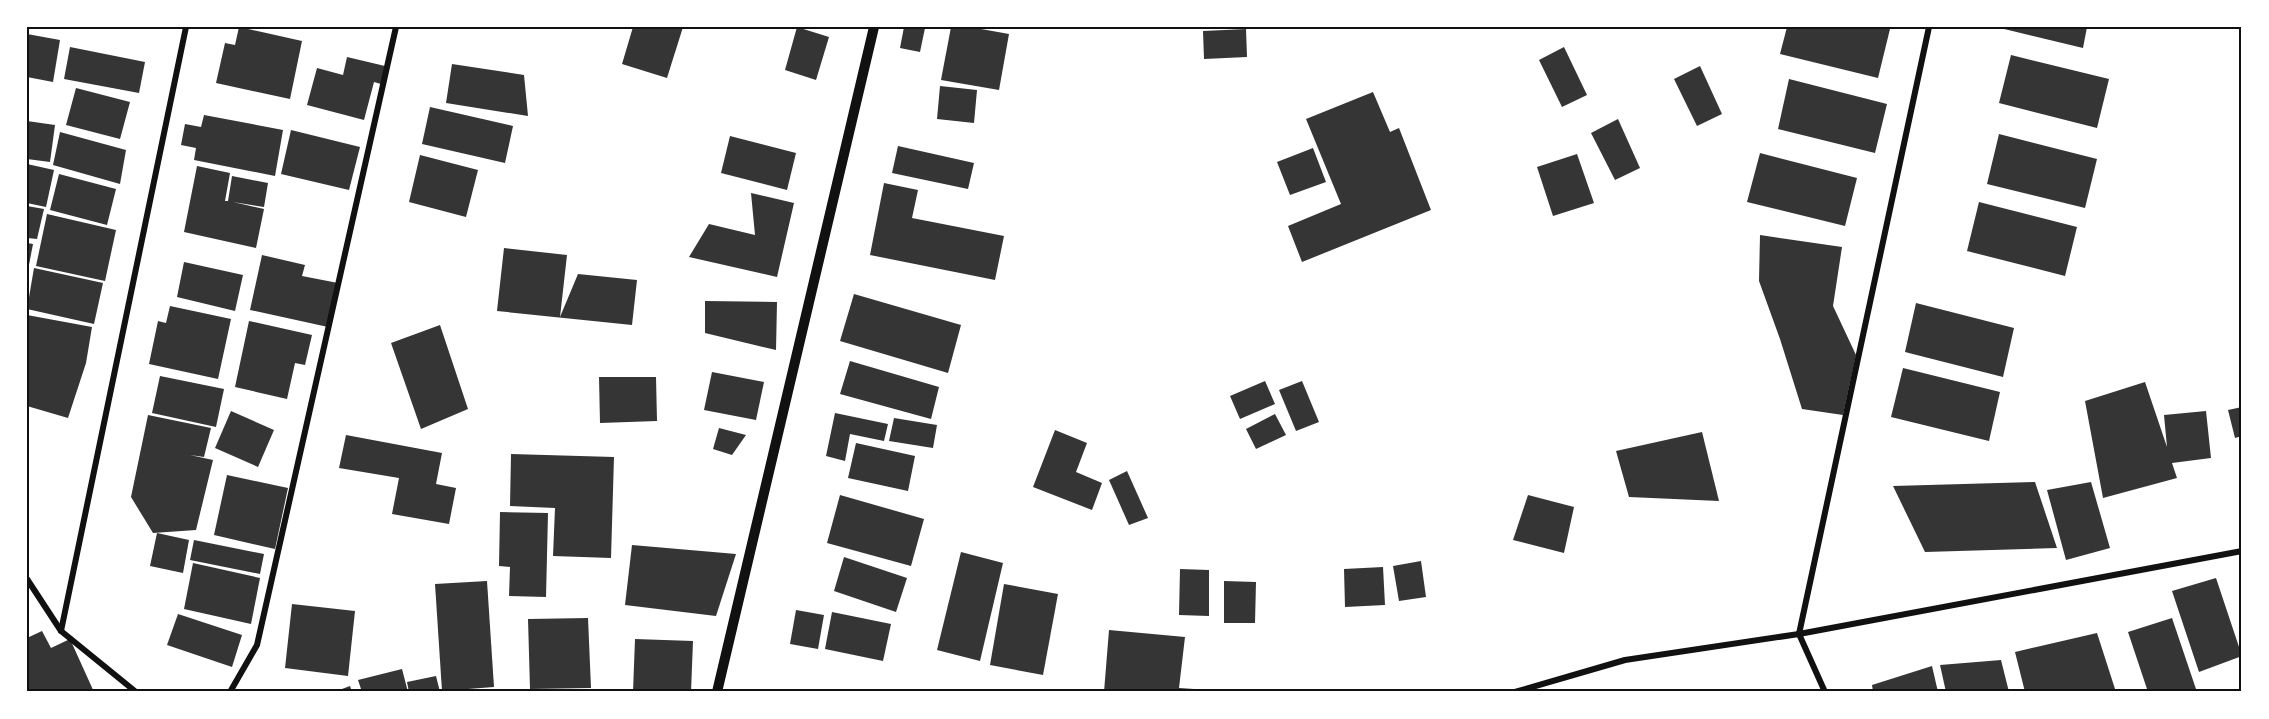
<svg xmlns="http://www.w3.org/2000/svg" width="2269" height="719" viewBox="0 0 2269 719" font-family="Lato,sans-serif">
<rect width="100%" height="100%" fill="#fff"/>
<g fill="#353535">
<path d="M 239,27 L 302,41 L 290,99 L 216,83 L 225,43 L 235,45 Z"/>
<path d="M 633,27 L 683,27 L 667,78 L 622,64 Z"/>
<path d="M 797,27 L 829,37 L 816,80 L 785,70 Z"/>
<path d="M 904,27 L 925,28 L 920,52 L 900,48 Z"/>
<path d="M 951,27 L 970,27 L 1009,34 L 999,90 L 941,80 Z"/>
<path d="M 1787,27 L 1881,27 L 1890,29 L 1878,78 L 1780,54 Z"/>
<path d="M 1996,27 L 2087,27 L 2083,48 Z"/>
<path d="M 1246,29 L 1247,57 L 1204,59 L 1203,31 Z"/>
<path d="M 27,34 L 60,40 L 53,82 L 27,77 Z"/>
<path d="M 70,47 L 145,62 L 139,93 L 64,79 Z"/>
<path d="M 1564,47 L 1587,95 L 1562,107 L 1539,60 Z"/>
<path d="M 2011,55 L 2109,79 L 2097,128 L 1999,103 Z"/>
<path d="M 347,57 L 385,66 L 381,84 L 374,82 L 364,120 L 307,105 L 317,68 L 343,75 Z"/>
<path d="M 452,64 L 524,75 L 528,116 L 446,103 Z"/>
<path d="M 1700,66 L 1722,114 L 1697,126 L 1674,79 Z"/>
<path d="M 1789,79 L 1887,104 L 1875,153 L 1778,129 Z"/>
<path d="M 940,86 L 977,90 L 974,123 L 937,119 Z"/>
<path d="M 76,88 L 130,102 L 120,139 L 66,125 Z"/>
<path d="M 1373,92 L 1390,132 L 1399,128 L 1431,210 L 1302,262 L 1288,226 L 1341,204 L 1306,119 Z"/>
<path d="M 430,107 L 513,126 L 505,163 L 422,144 Z"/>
<path d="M 204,115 L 283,130 L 275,176 L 194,160 L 196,148 L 181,145 L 185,124 L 201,127 Z"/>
<path d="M 1618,119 L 1640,168 L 1615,180 L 1591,133 Z"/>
<path d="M 27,121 L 55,125 L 50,162 L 27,159 Z"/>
<path d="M 291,130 L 360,147 L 349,190 L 281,174 Z"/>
<path d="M 60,132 L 126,150 L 120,184 L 53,165 Z"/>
<path d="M 1999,134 L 2097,159 L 2085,208 L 1987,184 Z"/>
<path d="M 730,136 L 796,153 L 787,190 L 721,173 Z"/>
<path d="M 898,146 L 974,163 L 968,189 L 892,173 Z"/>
<path d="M 1313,148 L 1326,182 L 1290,195 L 1277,162 Z"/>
<path d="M 1760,153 L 1857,178 L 1845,226 L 1747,202 Z"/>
<path d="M 1577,154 L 1594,203 L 1553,216 L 1537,167 Z"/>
<path d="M 420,155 L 478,170 L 466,217 L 409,202 Z"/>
<path d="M 27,164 L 54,170 L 46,207 L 27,203 Z"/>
<path d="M 197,166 L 230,173 L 225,201 L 228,201 L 232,176 L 268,183 L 264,207 L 233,202 L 264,209 L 256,248 L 184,232 Z"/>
<path d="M 59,174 L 116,189 L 107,225 L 50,210 Z"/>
<path d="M 884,183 L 918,190 L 912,218 L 1004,236 L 995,280 L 870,255 Z"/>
<path d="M 751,193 L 794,203 L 777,277 L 689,257 L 709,224 L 755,235 Z"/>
<path d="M 1979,202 L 2077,227 L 2065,276 L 1967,251 Z"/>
<path d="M 27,206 L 44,209 L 37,239 L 27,238 Z"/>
<path d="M 47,214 L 116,230 L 105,281 L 36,266 Z"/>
<path d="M 1760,235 L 1842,247 L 1833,306 L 1856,355 L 1843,415 L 1802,409 L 1780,339 L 1759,281 Z"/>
<path d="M 27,243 L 33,244 L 28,270 L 27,270 Z"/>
<path d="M 504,248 L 567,255 L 560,317 L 578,274 L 637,280 L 632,325 L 497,311 Z"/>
<path d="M 262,255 L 305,265 L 302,276 L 338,283 L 328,327 L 250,310 Z"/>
<path d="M 184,262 L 243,275 L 235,311 L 177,297 Z"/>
<path d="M 34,268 L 103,283 L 94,324 L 27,309 Z"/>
<path d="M 854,294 L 961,325 L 948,373 L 840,341 Z"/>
<path d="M 705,301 L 777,302 L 776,350 L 705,333 Z"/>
<path d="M 1916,303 L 2014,328 L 2003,377 L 1905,352 Z"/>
<path d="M 170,306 L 231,319 L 218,379 L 149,364 L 158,321 L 166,323 Z"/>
<path d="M 27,315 L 92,327 L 86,363 L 68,418 L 27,406 Z"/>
<path d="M 249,321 L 312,335 L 305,365 L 295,363 L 287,399 L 235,387 Z"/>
<path d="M 440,325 L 468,409 L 421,429 L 391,343 Z"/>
<path d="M 850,361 L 939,387 L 931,419 L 840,394 Z"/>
<path d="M 1903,368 L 2000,392 L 1989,441 L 1891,417 Z"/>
<path d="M 712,372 L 764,382 L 756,420 L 704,410 Z"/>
<path d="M 160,376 L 224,389 L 216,427 L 152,413 Z"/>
<path d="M 599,377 L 656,377 L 657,421 L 600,423 Z"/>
<path d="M 1265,381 L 1275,404 L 1240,419 L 1230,396 Z"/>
<path d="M 1302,381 L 1319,422 L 1296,431 L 1279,390 Z"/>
<path d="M 2145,382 L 2167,447 L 2164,415 L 2206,411 L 2211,458 L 2172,463 L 2177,478 L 2103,498 L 2085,401 Z"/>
<path d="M 2242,407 L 2242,436 L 2235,438 L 2228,410 Z"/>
<path d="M 231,411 L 274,430 L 258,467 L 215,448 Z"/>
<path d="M 835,413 L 888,424 L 884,441 L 850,434 L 845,461 L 826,456 Z"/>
<path d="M 1275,414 L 1286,435 L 1256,449 L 1246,429 Z"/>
<path d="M 148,415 L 211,428 L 204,457 L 190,455 L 213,460 L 196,530 L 153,533 L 131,497 Z"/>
<path d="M 894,418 L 937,425 L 933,448 L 889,441 Z"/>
<path d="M 719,428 L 746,435 L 732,455 L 713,449 Z"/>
<path d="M 1055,430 L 1087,443 L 1076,472 L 1102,483 L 1092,510 L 1033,487 Z"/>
<path d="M 1702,432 L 1719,501 L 1629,497 L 1616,451 Z"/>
<path d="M 346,435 L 442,453 L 436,484 L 456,488 L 449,524 L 392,514 L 399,478 L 339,468 Z"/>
<path d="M 856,443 L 915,456 L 908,491 L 848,478 Z"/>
<path d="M 511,454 L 614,457 L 611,558 L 553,556 L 555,508 L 510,506 Z"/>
<path d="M 1127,471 L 1148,518 L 1129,525 L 1109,480 Z"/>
<path d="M 227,475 L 288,488 L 275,549 L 214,535 Z"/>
<path d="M 2035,482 L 2057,548 L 1925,552 L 1893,486 Z"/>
<path d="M 2091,482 L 2110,548 L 2066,560 L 2047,490 Z"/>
<path d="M 840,495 L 924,519 L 911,566 L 827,543 Z"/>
<path d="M 1528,495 L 1574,507 L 1564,553 L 1513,540 Z"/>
<path d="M 500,512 L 548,513 L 546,597 L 509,596 L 510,567 L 499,566 Z"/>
<path d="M 157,533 L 189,540 L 183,573 L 150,566 Z"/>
<path d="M 194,540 L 264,554 L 260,574 L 190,560 Z"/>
<path d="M 632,545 L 736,554 L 716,616 L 625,605 Z"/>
<path d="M 961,552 L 1003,563 L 980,661 L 937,650 Z"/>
<path d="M 844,557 L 907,578 L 896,612 L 834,591 Z"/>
<path d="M 1421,561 L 1426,597 L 1399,601 L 1393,566 Z"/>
<path d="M 193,563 L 260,578 L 251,624 L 184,609 Z"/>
<path d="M 1383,567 L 1385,605 L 1345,607 L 1344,569 Z"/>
<path d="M 1180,569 L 1209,570 L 1209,616 L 1179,615 Z"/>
<path d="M 2216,578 L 2242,656 L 2199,672 L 2172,591 Z"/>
<path d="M 487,581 L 494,687 L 442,691 L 435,584 Z"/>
<path d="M 1224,581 L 1256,582 L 1255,623 L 1224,623 Z"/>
<path d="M 1004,584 L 1058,594 L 1043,675 L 990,665 Z"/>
<path d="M 292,604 L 355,611 L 348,676 L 285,668 Z"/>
<path d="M 796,610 L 824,615 L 818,649 L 790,644 Z"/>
<path d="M 832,612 L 891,624 L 883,661 L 825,649 Z"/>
<path d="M 178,614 L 242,635 L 232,667 L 167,645 Z"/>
<path d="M 588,618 L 591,688 L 530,689 L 528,619 Z"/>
<path d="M 2172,618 L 2197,692 L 2148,692 L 2128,632 Z"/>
<path d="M 1109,630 L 1185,637 L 1179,688 L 1209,690 L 1209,692 L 1104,692 Z"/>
<path d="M 42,631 L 51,648 L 70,639 L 94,692 L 27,692 L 27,638 Z"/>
<path d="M 2097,633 L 2116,692 L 2025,692 L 2015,652 Z"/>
<path d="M 635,639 L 693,641 L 691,692 L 633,692 Z"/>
<path d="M 2001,660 L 2009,692 L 1946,692 L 1940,665 Z"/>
<path d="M 1932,666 L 1938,692 L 1873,692 L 1872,685 Z"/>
<path d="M 402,669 L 408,692 L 362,692 L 358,680 Z"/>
<path d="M 436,676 L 440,692 L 409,692 L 407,682 Z"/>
<path d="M 350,686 L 352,692 L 334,692 Z"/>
</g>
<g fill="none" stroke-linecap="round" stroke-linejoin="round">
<g stroke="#111" stroke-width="6">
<path d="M 27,579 L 61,631 L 136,692"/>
<path d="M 61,631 L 186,27"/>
<path d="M 230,692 L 257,645 L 396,27"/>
<path d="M 1515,692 L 1625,660 L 1799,634 L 2242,551"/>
<path d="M 1825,692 L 1799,634 L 1929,27"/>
</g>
<path stroke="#111" stroke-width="10" d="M 717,692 L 874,27"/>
</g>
<rect width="2269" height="719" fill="none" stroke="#ffffff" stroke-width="57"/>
<rect x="28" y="28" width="2212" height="662" fill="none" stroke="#111" stroke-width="2"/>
</svg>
